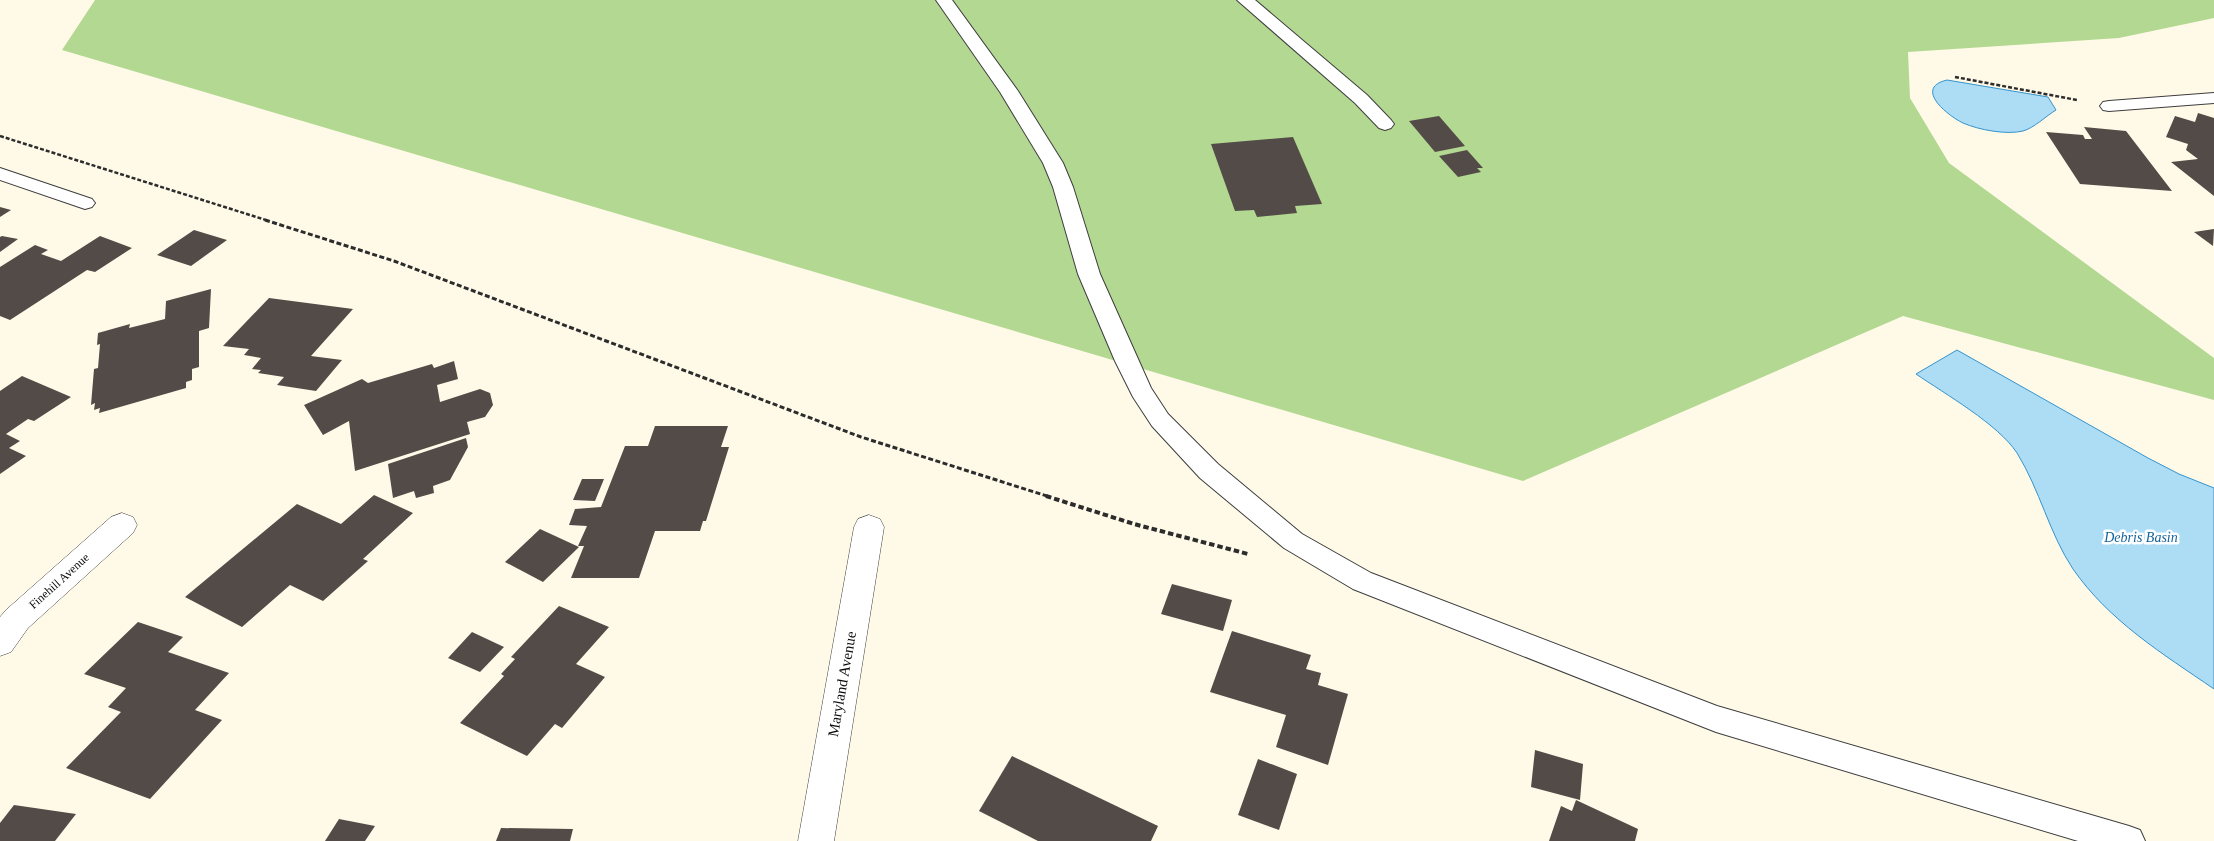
<svg xmlns="http://www.w3.org/2000/svg" width="2214" height="841" viewBox="0 0 2214 841" font-family="'Times New Roman',serif">
<rect width="100%" height="100%" fill="#fffae8"/>
<path fill="#b3d892" d="M 95,0 L 2214,0 L 2214,18 L 2119,38 L 1908,52 L 1910,98 L 1949,163 L 2214,358 L 2214,400 L 1903,316 L 1523,481 L 62,50 Z"/>
<g fill="#addcf5" stroke="#3593cc">
<path d="M 1947,80 L 2048,97 L 2056,110 C 2046,116 2034,128 2023,131 C 2007,135 1979,130 1963,123 C 1948,116 1913,88 1947,80 Z"/>
<path d="M 1957,350 L 2148,458 L 2179,474 L 2214,488 L 2214,689 C 2163,654 2109,621 2073,569 C 2049,533 2040,490 2017,453 C 1998,424 1945,394 1916,374 Z"/>
</g>
<g fill="#534b47">
<path d="M 2198,113 L 2214,118 L 2214,196 L 2171,162 L 2198,159 L 2186,150 L 2188,144 L 2166,137 L 2175,116 L 2195,122 Z"/>
<path d="M 1439,116 L 1465,146 L 1435,152 L 1409,121 Z"/>
<path d="M 2084,127 L 2126,131 L 2172,191 L 2080,184 L 2046,132 L 2083,135 L 2085,139 L 2092,139 Z"/>
<path d="M 1293,137 L 1322,204 L 1295,206 L 1297,213 L 1257,217 L 1254,210 L 1235,211 L 1211,144 Z"/>
<path d="M 1467,150 L 1483,168 L 1477,168 L 1481,172 L 1458,177 L 1439,156 Z"/>
<path d="M 0,207 L 11,210 L 0,217 Z"/>
<path d="M 2214,229 L 2213,246 L 2194,232 Z"/>
<path d="M 194,230 L 227,240 L 191,266 L 157,255 Z"/>
<path d="M 2,236 L 18,239 L 0,252 L 0,237 Z"/>
<path d="M 100,236 L 132,248 L 95,272 L 87,270 L 10,320 L 0,316 L 0,267 L 35,245 L 48,250 L 41,254 L 61,261 Z"/>
<path d="M 211,289 L 209,328 L 199,331 L 199,367 L 192,369 L 192,380 L 186,382 L 186,388 L 99,413 L 100,408 L 94,410 L 95,403 L 91,405 L 94,369 L 98,368 L 100,344 L 97,345 L 98,333 L 130,324 L 129,328 L 165,319 L 166,301 Z"/>
<path d="M 269,298 L 353,309 L 311,356 L 342,360 L 316,391 L 277,385 L 284,377 L 258,373 L 261,370 L 252,369 L 261,358 L 244,355 L 249,349 L 223,346 Z"/>
<path d="M 454,361 L 458,379 L 437,385 L 440,402 L 480,389 L 490,393 L 493,405 L 485,417 L 467,422 L 470,434 L 355,471 L 349,421 L 323,435 L 304,405 L 362,379 L 368,383 L 432,364 L 434,368 Z"/>
<path d="M 22,376 L 71,397 L 34,421 L 28,419 L 6,434 L 20,441 L 9,448 L 26,456 L 0,474 L 0,391 Z"/>
<path d="M 655,426 L 728,426 L 721,447 L 729,447 L 706,521 L 703,521 L 700,531 L 655,531 L 639,578 L 571,578 L 584,546 L 578,546 L 587,526 L 569,525 L 575,509 L 601,507 L 625,446 L 648,446 Z"/>
<path d="M 466,438 L 468,447 L 450,480 L 433,486 L 434,493 L 416,498 L 414,491 L 393,498 L 388,464 Z"/>
<path d="M 582,479 L 604,479 L 595,501 L 573,500 Z"/>
<path d="M 374,495 L 413,513 L 363,559 L 368,561 L 323,601 L 290,585 L 242,627 L 185,597 L 297,504 L 341,524 Z"/>
<path d="M 540,529 L 579,547 L 543,582 L 505,562 Z"/>
<path d="M 1172,584 L 1232,600 L 1223,631 L 1161,614 Z"/>
<path d="M 559,606 L 609,627 L 576,664 L 605,677 L 562,728 L 555,724 L 527,756 L 460,723 L 504,676 L 501,674 L 515,659 L 511,657 Z"/>
<path d="M 138,622 L 183,637 L 168,652 L 229,673 L 195,710 L 222,720 L 150,799 L 66,768 L 121,712 L 108,707 L 126,688 L 84,674 Z"/>
<path d="M 1232,631 L 1311,655 L 1306,669 L 1321,673 L 1318,685 L 1348,694 L 1328,765 L 1276,747 L 1286,715 L 1210,692 Z"/>
<path d="M 472,632 L 504,647 L 480,672 L 448,658 Z"/>
<path d="M 1535,750 L 1583,764 L 1580,800 L 1531,787 Z"/>
<path d="M 1012,756 L 1158,826 L 1151,841 L 1038,841 L 979,811 Z"/>
<path d="M 1258,759 L 1297,774 L 1279,830 L 1238,815 Z"/>
<path d="M 1576,800 L 1638,829 L 1635,841 L 1549,841 L 1561,806 L 1572,811 Z"/>
<path d="M 14,805 L 76,814 L 55,841 L 0,841 L 0,823 Z"/>
<path d="M 339,819 L 375,826 L 365,841 L 325,841 Z"/>
<path d="M 501,828 L 573,829 L 570,841 L 496,841 Z"/>
</g>
<g fill="none" stroke-linecap="round" stroke-linejoin="round">
<g stroke="#3d3d3d" stroke-width="2">
<g id="service">
<path d="M 936,0 L 952,0 L 1018,91 L 1063,163 L 1073,187 L 1100,274 L 1151,388 L 1168,414 L 1218,464 L 1302,534 L 1371,573 L 1717,706 L 2129,826 L 2140,830 L 2145,841 L 2078,841 L 1716,732 L 1353,589 L 1284,548 L 1200,478 L 1152,426 L 1133,397 L 1115,361 L 1078,274 L 1053,187 L 1043,163 L 1000,92 Z"/>
<path d="M 1237,0 L 1255,0 L 1367,95 L 1391,120 L 1394,124 L 1391,128 L 1385,130 L 1379,128 L 1355,103 Z"/>
<path d="M 2214,93 L 2214,103 L 2109,111 L 2103,110 L 2100,106 L 2103,102 L 2109,101 Z"/>
<path d="M 0,168 L 92,199 L 95,203 L 92,207 L 85,209 L 0,180 Z"/>
</g>
</g>
<g stroke="#3d3d3d" stroke-width="1">
<g id="minor">
<path d="M 122,513 L 133,517 L 137,525 L 133,533 L 28,628 L 11,652 L 0,656 L 0,617 L 6,610 L 111,517 Z"/>
<path d="M 869,515 L 880,519 L 884,527 L 834,841 L 798,841 L 854,527 L 858,519 Z"/>
</g>
</g>
<g stroke="#2c2c2c" stroke-width="2.5" stroke-dasharray="4 2" stroke-linecap="butt">
<path d="M 1955,77 L 2077,100"/>
<path d="M 0,136 L 269,221"/>
</g>
<path stroke="#2c2c2c" stroke-width="3" stroke-dasharray="5 2.5" stroke-linecap="butt" d="M 265,220 L 394,261 L 861,437 L 1050,497"/>
<path stroke="#2c2c2c" stroke-width="4" stroke-dasharray="5.5 3" stroke-linecap="butt" d="M 1046,496 L 1134,524 L 1248,554"/>
<use href="#service" fill="#fff" fill-rule="evenodd"/>
<use href="#minor" fill="#fff" fill-rule="evenodd"/>
</g>
<g text-anchor="middle" stroke-width="5" stroke-linejoin="round" paint-order="stroke">
<g font-size="12" fill="#0a0a0a" stroke="#fff">
<text transform="translate(59 581) rotate(-42)" y="4">Finehill Avenue</text>
</g>
<g font-size="14" font-style="italic" fill="#16639a" stroke="#fff">
<text x="2141" y="542">Debris Basin</text>
</g>
<g font-size="15" fill="#0a0a0a" stroke="#fff">
<text transform="translate(842 684) rotate(-80)" y="5">Maryland Avenue</text>
</g>
</g>
</svg>
